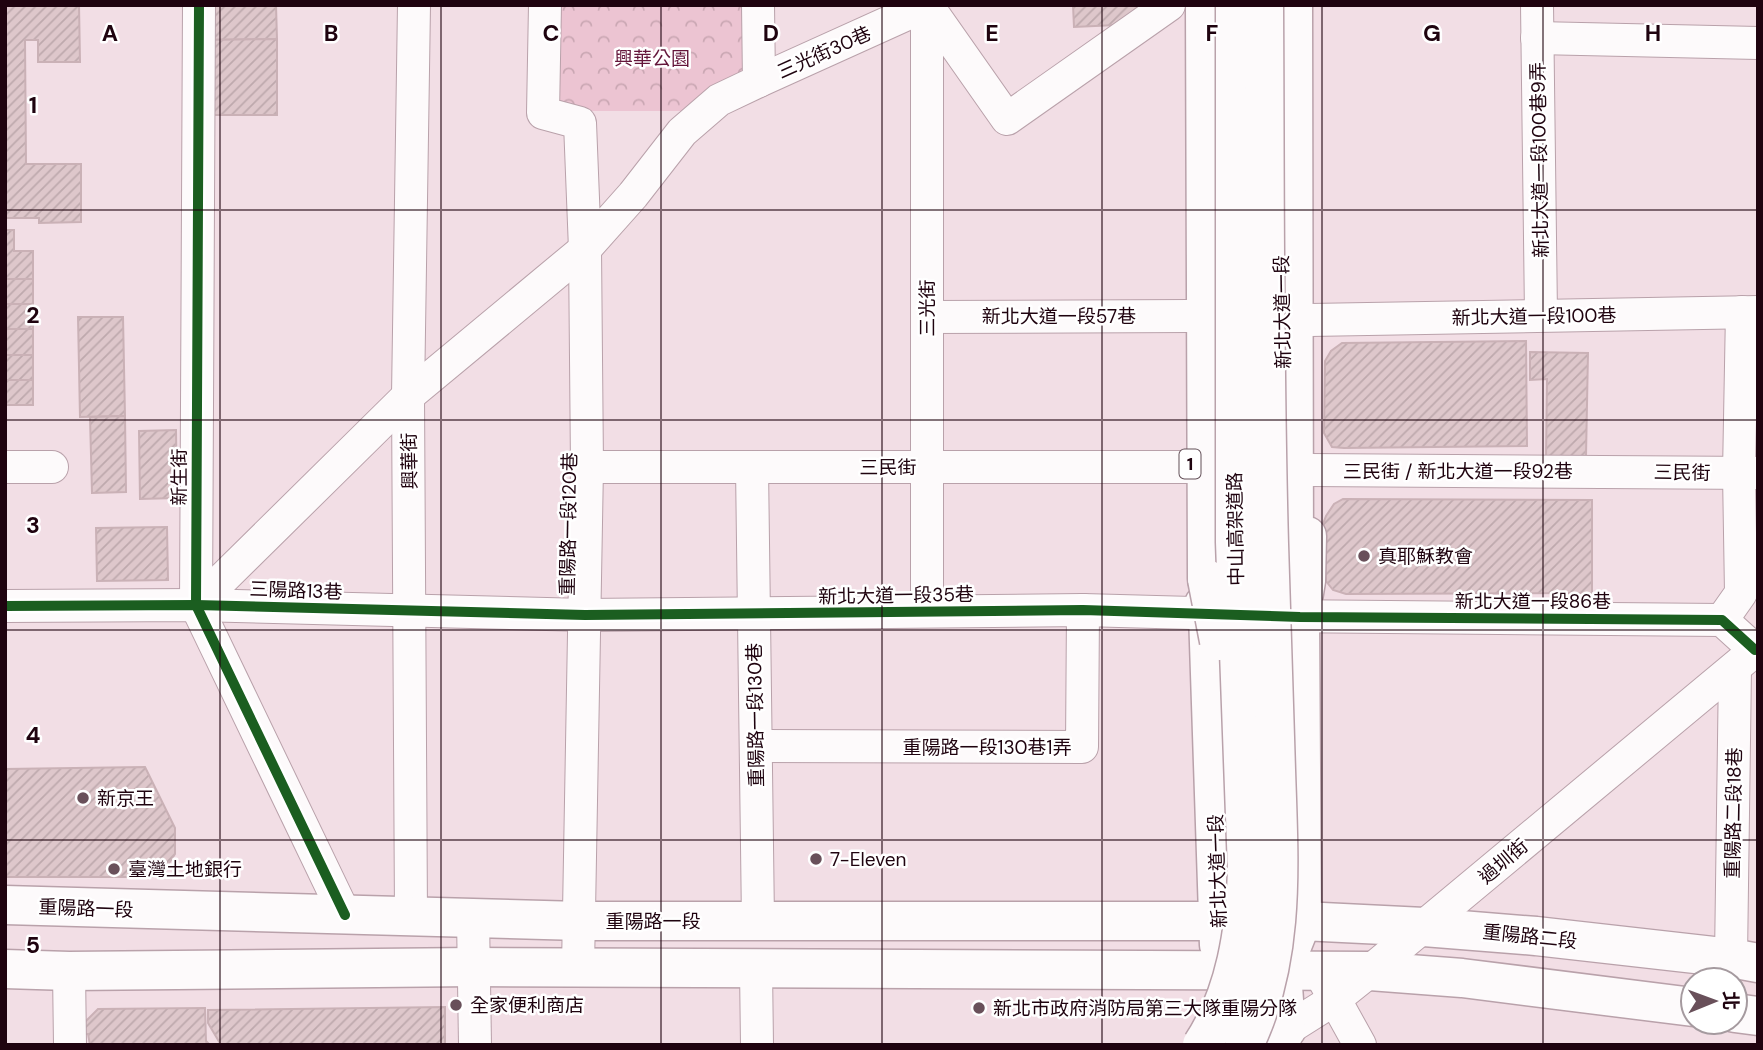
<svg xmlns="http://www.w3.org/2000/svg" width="1763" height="1050" viewBox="0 0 1763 1050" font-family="'DM Sans','Noto Sans TC',sans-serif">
<defs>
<pattern id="forest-crowns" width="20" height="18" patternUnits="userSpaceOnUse" patternTransform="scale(1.75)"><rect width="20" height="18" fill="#ecc4d2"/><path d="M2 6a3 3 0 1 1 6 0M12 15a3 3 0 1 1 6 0" fill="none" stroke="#caa7b3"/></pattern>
<pattern id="building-hatch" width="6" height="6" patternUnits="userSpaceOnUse" patternTransform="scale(1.75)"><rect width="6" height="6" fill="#dec7cb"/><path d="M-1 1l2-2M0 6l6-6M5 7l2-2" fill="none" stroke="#bea9ad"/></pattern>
</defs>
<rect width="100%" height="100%" fill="#f2dee5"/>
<path fill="url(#forest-crowns)" d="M 554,5 L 750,5 L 749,76 L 691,111 L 569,111 L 554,100 Z"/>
<g fill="url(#building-hatch)" stroke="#cab1b6" stroke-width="2">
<path d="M 5,5 L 79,5 L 80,62 L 38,62 L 38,40 L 25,40 L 26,164 L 81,164 L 81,222 L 39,223 L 39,218 L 5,218 Z"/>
<path d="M 201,5 L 276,5 L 277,39 L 201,40 Z"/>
<path d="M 1073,5 L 1137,5 L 1138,24 L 1074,27 Z"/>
<path d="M 277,39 L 277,115 L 201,115 L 201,40 Z"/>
<path d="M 5,230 L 14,230 L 14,251 L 33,251 L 33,279 L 5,279 Z"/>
<rect x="5" y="279" width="28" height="25"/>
<rect x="5" y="304" width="28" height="25"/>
<path d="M 78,317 L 123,317 L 125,416 L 80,417 Z"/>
<rect x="5" y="329" width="28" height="26"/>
<path d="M 1526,341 L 1527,446 L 1344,448 L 1332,447 L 1324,433 L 1325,361 L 1331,351 L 1342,343 Z"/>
<path d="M 1530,352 L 1588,353 L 1586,456 L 1546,458 L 1547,379 L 1530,380 Z"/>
<rect x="5" y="355" width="28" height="25"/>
<rect x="5" y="380" width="28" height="25"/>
<path d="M 125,416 L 126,492 L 92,493 L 90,417 Z"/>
<path d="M 176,430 L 177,498 L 140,499 L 139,431 Z"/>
<path d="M 1343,499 L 1592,500 L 1592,593 L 1346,594 L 1333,590 L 1326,581 L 1322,527 L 1326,516 L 1334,504 Z"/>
<path d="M 167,527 L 168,580 L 97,581 L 96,528 Z"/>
<path d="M 145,767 L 175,828 L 175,854 L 164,871 L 152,877 L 5,877 L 5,769 Z"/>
<path d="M 445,1007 L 445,1045 L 221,1045 L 208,1023 L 208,1010 Z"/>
<path d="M 205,1008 L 206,1041 L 210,1045 L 90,1045 L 88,1034 L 85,1034 L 85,1022 L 98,1009 Z"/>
</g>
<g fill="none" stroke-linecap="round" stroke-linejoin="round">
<g stroke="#b9a1aa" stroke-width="34">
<g id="minor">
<path d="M 199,5 L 196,605 L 345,915"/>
<path d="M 545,5 L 543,113 L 580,123 L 585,249 L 633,195 L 682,132 L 719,100 L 759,81 L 758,5"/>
<path d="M 927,5 L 1007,119 L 1169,5"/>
<path d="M 1537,5 L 1541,315"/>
<path d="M 1537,38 L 1758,43"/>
<path d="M 759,81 L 927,5"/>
<path d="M 927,317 L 1191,316"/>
<path d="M 1310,320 L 1758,312"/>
<path d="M 5,467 L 52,467"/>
<path d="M 587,467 L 1190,467"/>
<path d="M 752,467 L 758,921"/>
<path d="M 1309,470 L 1758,473"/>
<path d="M 196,605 L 408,396 L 585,249"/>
<path d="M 5,606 L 196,605 L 585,615 L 1083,610 L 1229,614"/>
<path d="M 927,611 L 927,5"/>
<path d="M 1277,616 L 1722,620 L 1755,650"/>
<path d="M 1722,620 L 1741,593 L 1739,473 L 1742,312"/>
<path d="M 756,746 L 1082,747 L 1083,610"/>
<path d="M 411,916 L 408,396 L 414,5"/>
<path d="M 473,917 L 475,1045"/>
<path d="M 1731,958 L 1735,668"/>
<path d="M 578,968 L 587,467 L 585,249"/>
<path d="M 756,969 L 757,1045"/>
<path d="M 69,971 L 70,1045"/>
<path d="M 1324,980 L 1360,1045"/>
<path d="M 1284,1045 L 1286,1030 L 1335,999 L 1370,971 L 1758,648"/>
</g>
</g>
<g stroke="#b9a1aa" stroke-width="41">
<g id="major">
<path d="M 1204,604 L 1208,613 L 1219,945"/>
<path d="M 5,905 L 580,921 L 1302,921 L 1424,927 L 1536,936 L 1731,958 L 1758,963"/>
<path d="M 5,969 L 69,971 L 474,967 L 1370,971 L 1462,978 L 1693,1007"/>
<path d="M 1735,1013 L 1758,1016"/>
<path d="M 1265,1045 L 1286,1030 L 1282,971 L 1302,921 L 1300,617 L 1306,581 L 1307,536"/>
</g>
</g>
<g stroke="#b9a1aa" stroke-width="41">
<g id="highway">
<path d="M 1205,5 L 1207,579"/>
<path d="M 1293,5 L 1294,572"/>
</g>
</g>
<use href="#minor" stroke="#fdfafb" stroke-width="32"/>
<use href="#major" stroke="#fdfafb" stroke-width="38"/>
<use href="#highway" stroke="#fdfafb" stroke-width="38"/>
<g stroke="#b9a1aa" stroke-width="41" stroke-linecap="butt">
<g id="highway-bridge">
<path d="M 1207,579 L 1219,641"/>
<path d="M 1202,1045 C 1236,993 1245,930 1247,870 L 1235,542 L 1235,5"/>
<path d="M 1244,1045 C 1286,959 1279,864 1276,770 C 1274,695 1271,619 1269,544 C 1264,364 1265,185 1264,5"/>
</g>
</g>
<use href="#highway-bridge" stroke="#fdfafb" stroke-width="38"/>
<g stroke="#fff" stroke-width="15">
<g id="cycleway">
<path d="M 199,5 L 196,605 L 345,915"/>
<path d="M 5,606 L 196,605 L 585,615 L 1083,610 L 1300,617 L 1722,620 L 1755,650"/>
</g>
</g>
<use href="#cycleway" stroke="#1b5e20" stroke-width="10"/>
</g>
<path fill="none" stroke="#1f030f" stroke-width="2" stroke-opacity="0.55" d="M 220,5 L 220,1045M 441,5 L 441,1045M 661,5 L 661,1045M 882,5 L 882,1045M 1102,5 L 1102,1045M 1322,5 L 1322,1045M 1543,5 L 1543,1045M 5,210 L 1758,210M 5,420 L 1758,420M 5,630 L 1758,630M 5,840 L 1758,840"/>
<g fill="#69505a" stroke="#fff" stroke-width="2.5">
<circle cx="1364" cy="556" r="7"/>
<circle cx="83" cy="798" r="7"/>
<circle cx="816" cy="859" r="7"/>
<circle cx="114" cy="869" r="7"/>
<circle cx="456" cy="1005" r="7"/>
<circle cx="979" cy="1008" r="7"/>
</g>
<g text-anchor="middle" stroke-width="5" stroke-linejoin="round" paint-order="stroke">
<rect fill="#fff" stroke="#624f57" stroke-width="2" x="1179.5" y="449.5" width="21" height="29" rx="5"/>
<g font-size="18" font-weight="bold" fill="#1f030f">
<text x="1190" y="470">1</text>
</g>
<g font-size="19" fill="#1f030f" stroke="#fff">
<text transform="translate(824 52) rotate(-24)" y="7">三光街30巷</text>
<text transform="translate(1539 160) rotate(-91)" y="7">新北大道一段100巷9弄</text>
<text transform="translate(927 308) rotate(-90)" y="7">三光街</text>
<text transform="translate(1282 312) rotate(-91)" y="7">新北大道一段</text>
<text x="1059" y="323">新北大道一段57巷</text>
<text transform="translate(1534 316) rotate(-1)" y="7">新北大道一段100巷</text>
<text transform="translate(409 461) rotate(-91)" y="7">興華街</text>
<text x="888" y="474">三民街</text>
<text x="1458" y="478">三民街 / 新北大道一段92巷</text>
<text transform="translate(1682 472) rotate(1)" y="7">三民街</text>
<text transform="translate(179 477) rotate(-90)" y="7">新生街</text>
<text transform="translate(568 524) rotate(-89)" y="7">重陽路一段120巷</text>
<text transform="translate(1235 529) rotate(-91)" y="7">中山高架道路</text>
<text transform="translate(296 590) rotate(2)" y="7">三陽路13巷</text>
<text transform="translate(896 595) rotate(-1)" y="7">新北大道一段35巷</text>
<text x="1533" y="608">新北大道一段86巷</text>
<text transform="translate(755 715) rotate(-91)" y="7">重陽路一段130巷</text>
<text x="987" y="754">重陽路一段130巷1弄</text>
<text transform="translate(1733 813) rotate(-89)" y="7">重陽路二段18巷</text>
<text transform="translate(1503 861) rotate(-40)" y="7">過圳街</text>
<text transform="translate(1217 871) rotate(-92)" y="7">新北大道一段</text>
<text transform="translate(86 908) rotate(2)" y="7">重陽路一段</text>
<text x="653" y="928">重陽路一段</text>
<text transform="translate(1530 936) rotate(6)" y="7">重陽路二段</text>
</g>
<g font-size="19" fill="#64163b" stroke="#fff">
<text x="652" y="65">興華公園</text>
</g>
<g font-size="19" fill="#1f030f" stroke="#fff" text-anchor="start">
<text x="1378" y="563">真耶穌教會</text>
<text x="97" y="805">新京王</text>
<text x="830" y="866">7-Eleven</text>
<text x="128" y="876">臺灣土地銀行</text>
<text x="470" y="1012">全家便利商店</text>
<text x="993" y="1015">新北市政府消防局第三大隊重陽分隊</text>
</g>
</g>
<g font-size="23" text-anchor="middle" font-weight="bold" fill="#1f030f" stroke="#fff" stroke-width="5" stroke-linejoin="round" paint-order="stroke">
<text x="110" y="41">A</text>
<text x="331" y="41">B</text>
<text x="551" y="41">C</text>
<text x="771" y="41">D</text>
<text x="992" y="41">E</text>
<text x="1212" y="41">F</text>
<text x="1432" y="41">G</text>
<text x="1653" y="41">H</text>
<text x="33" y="113">1</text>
<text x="33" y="323">2</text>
<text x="33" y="533">3</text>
<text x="33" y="743">4</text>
<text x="33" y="953">5</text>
</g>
<rect width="1763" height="1050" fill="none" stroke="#1f030f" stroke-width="14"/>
<g transform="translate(1714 1001) rotate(89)"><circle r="33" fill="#ffffff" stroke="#a59a9f" stroke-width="2"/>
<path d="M0-5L12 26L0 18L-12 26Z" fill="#69505a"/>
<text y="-10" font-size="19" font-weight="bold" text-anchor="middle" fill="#1f030f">北</text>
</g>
</svg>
